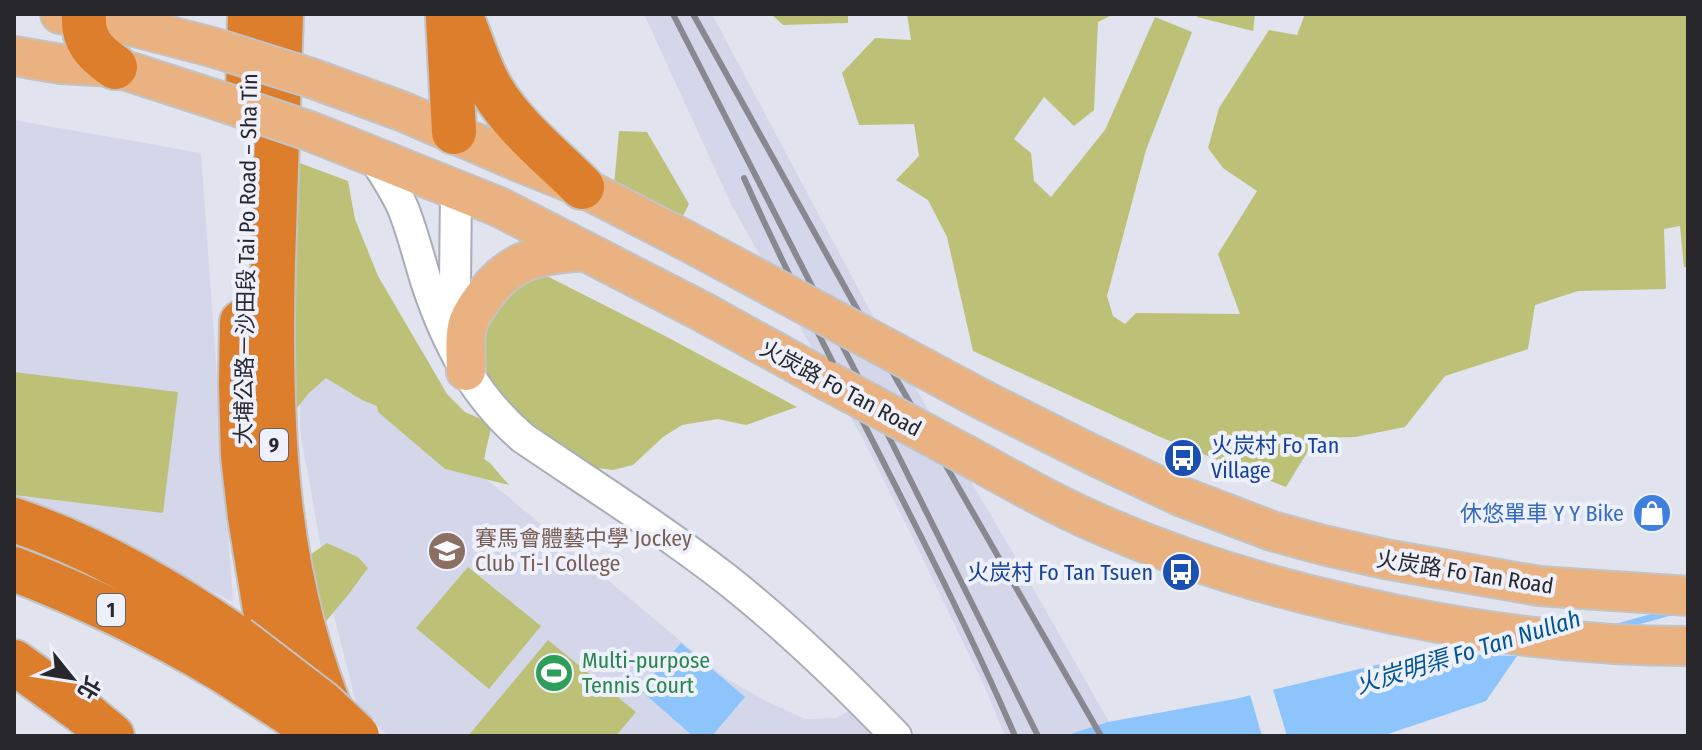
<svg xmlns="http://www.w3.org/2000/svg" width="1702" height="750" viewBox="0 0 1702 750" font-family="'Fira Sans Condensed','Noto Sans TC',sans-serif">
<rect width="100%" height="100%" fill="#e1e3ee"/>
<g fill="#d4d7ea">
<path d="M 644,14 L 712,14 L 869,309 L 1016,558 L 1117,736 L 1005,736 L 986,690 L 913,538 L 862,437 L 731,204 Z"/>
<path d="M 14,120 L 201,153 L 233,602 L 119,544 L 14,512 Z"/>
<path d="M 301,359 L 396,413 L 471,466 L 724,677 L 766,701 L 805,719 L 836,718 L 872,699 L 891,736 L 388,736 L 357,706 L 331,604 L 300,430 Z"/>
</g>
<g fill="#bdc178">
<path d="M 771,14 L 848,14 L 848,23 L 783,25 Z"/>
<path d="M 907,14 L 1114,14 L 1098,22 L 1094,110 L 1074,126 L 1044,97 L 1014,139 L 1031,153 L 1034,181 L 1051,197 L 1105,130 L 1155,17 L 1192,32 L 1146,150 L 1107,296 L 1113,316 L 1125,324 L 1136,313 L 1240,314 L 1218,254 L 1257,191 L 1223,168 L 1208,148 L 1219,108 L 1269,30 L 1297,35 L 1305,14 L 1688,14 L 1688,267 L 1684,267 L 1680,226 L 1664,229 L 1666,289 L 1578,291 L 1535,305 L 1528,349 L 1445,376 L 1405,427 L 1355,437 L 1316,438 L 1286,487 L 1160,437 L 973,351 L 947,237 L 928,200 L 896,180 L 919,156 L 914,124 L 859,125 L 842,73 L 875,38 L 911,40 Z"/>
<path d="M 1198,14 L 1255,14 L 1253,31 L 1197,17 Z"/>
<path d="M 619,131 L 647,132 L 689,204 L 681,220 L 614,185 Z"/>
<path d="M 289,159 L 348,181 L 355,219 L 378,276 L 447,394 L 465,412 L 492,424 L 484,459 L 490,463 L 509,485 L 445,469 L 378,412 L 377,406 L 362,400 L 326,378 L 309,393 L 284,424 Z"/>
<path d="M 543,274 L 667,337 L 797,407 L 746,425 L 718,419 L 682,425 L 663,437 L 633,465 L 613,470 L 589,467 L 502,403 L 476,372 L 482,323 L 509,284 Z"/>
<path d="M 14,372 L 178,392 L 163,513 L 14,495 Z"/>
<path d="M 327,543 L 358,557 L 368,568 L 348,595 L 316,633 L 300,562 Z"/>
<path d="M 468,567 L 541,626 L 489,689 L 416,628 Z"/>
<path d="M 548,640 L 636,712 L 616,736 L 468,736 Z"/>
</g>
<g fill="#8cc4fb">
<path d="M 681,643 L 745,697 L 712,736 L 693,736 L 640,690 Z"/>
<path d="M 1426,653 L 1517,656 L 1486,701 L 1382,736 L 1064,736 L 1108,722 L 1235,699 Z"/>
</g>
<path fill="#e1e3ee" d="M 1272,686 L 1287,736 L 1262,736 L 1249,691 Z"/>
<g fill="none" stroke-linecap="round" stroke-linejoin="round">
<path stroke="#8cc4fb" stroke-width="7" d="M 1617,627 L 1671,612"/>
<g stroke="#aaacb7" stroke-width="34">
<g id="minor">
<path d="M 372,155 C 383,172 395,190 403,208 C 413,233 419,259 427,284 C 447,344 475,397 523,438 C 591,484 660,528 725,578 C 786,626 842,680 896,736"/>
<path d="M 453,338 L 455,283 L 456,191"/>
</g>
</g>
<g stroke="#c3c3c4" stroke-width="42">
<g id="major">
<path d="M 60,14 L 135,27 L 212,47"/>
<path d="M 14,56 L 61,64 L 115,67 L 220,101"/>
<path d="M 311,78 L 404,112 L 517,161 L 582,187 L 685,240"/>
<path d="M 312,132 L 499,207 L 703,312 L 826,380"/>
<path d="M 466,371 C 466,357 464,340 467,327 C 469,317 476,307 482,299 C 510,258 538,255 584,251"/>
<path d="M 985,401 L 1091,454 L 1180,496 L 1272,531 L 1323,545 L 1385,559 L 1539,586 L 1688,596"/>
<path d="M 964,454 C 1005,476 1045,500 1088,519 C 1172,557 1262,585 1352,605 C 1463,631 1574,646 1688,646"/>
</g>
</g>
<g stroke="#c3c3c4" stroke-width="48">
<g id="highway">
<path d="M 84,14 C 82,41 95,53 115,67"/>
<path d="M 281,14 C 278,97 275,180 273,262 C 269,422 273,578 337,726"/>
<path d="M 460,14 C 471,39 478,67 492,90 C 514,127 552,157 582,187"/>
<path d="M 448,16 L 454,132"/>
<path d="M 248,97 L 250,14"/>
<path d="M 242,322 L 241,385 L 243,456 L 250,517 L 265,609 L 286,693"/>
<path d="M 14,520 C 94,547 168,590 237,638"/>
<path d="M 14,569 C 87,597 157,631 224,671"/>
<path d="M 14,662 L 83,712 L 112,736"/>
</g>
</g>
<use href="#minor" stroke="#fff" stroke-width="30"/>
<use href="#major" stroke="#eab280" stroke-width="38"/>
<use href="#highway" stroke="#dc7e2c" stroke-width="44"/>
<g stroke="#878890" stroke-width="6">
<path d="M 673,14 L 887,433 L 1038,736"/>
<path d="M 693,14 L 882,354 L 1101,736"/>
<path d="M 744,178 C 829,367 933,546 1015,736"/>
</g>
<g stroke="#c3c3c4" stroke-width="42" stroke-linecap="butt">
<g id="major-bridge">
<path d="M 212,47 L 311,78"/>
<path d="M 220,101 L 312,132"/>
<path d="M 685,240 L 985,401"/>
<path d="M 826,380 L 964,454"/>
</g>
</g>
<g stroke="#c3c3c4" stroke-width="48" stroke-linecap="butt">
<g id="highway-bridge">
<path d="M 237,638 L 322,703 L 357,736"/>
<path d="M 224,671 L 286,711 L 318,734"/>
</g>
</g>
<use href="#major-bridge" stroke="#eab280" stroke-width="38"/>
<use href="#highway-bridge" stroke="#dc7e2c" stroke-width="44"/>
</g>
<defs>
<g id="bus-disc" transform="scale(2)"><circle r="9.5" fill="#1a4fb4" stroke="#eef0fc"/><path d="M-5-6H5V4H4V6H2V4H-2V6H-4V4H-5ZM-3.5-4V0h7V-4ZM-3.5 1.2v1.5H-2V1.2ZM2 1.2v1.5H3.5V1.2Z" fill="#fff"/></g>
<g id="shop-disc" transform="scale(2)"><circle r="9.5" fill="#3f7fe0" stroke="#eef0fc"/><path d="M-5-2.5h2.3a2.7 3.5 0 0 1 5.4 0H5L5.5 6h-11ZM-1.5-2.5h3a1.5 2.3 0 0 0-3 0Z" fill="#fff"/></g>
<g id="school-disc" transform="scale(2)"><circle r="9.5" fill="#8d6e63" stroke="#eef0fc"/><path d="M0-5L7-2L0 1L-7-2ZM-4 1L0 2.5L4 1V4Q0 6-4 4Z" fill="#fff"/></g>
<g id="stadium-disc" transform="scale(2)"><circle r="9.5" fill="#2e9e5b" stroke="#eef0fc"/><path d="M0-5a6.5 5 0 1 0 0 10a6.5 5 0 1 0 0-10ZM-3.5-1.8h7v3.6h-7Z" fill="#fff"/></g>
</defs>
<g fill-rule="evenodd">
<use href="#bus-disc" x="1183" y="458"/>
<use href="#shop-disc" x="1652" y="513"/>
<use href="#school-disc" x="447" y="551"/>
<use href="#bus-disc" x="1181" y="572"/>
<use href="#stadium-disc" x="554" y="673"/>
</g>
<g text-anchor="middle" stroke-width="8" stroke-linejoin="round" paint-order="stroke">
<g fill="#eef0fc" stroke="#63636a" stroke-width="2">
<rect x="260" y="429" width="28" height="32" rx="6"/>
<rect x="97" y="594" width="28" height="32" rx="6"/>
</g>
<g font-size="20" font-weight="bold" fill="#27272c">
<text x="274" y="452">9</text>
<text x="111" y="617">1</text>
</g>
<g font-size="22" fill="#27272c" stroke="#eef0fc">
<text transform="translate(246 259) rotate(-89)" y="8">大埔公路－沙田段 Tai Po Road – Sha Tin</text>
<text transform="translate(841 388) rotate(28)" y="8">火炭路 Fo Tan Road</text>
<text transform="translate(1465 572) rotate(9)" y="8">火炭路 Fo Tan Road</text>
</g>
<g font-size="22" fill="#164399" stroke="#eef0fc" text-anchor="start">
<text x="1211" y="453">火炭村 Fo Tan<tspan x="1211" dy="25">Village</tspan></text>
<text x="1153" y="580" text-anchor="end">火炭村 Fo Tan Tsuen</text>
</g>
<g font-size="22" fill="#366cbe" stroke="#eef0fc" text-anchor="end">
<text x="1624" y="521">休悠單車 Y Y Bike</text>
</g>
<g font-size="22" fill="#785e54" stroke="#eef0fc" text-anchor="start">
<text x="475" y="546">賽馬會體藝中學 Jockey<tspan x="475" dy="25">Club Ti-I College</tspan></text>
</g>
<g font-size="22" fill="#27864d" stroke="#eef0fc" text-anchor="start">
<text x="582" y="668">Multi-purpose<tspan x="582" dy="25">Tennis Court</tspan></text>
</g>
<g font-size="24" font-style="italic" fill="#005694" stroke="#eef0fc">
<text transform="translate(1468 652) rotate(-17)" y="8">火炭明渠 Fo Tan Nullah</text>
</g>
</g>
<rect width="1702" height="750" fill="none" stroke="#27272c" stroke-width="32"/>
<g transform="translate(72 678) rotate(120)" stroke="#eef0fc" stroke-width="6" paint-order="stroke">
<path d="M0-6L14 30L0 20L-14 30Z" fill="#27272c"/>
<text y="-12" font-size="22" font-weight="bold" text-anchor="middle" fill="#27272c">北</text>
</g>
</svg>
